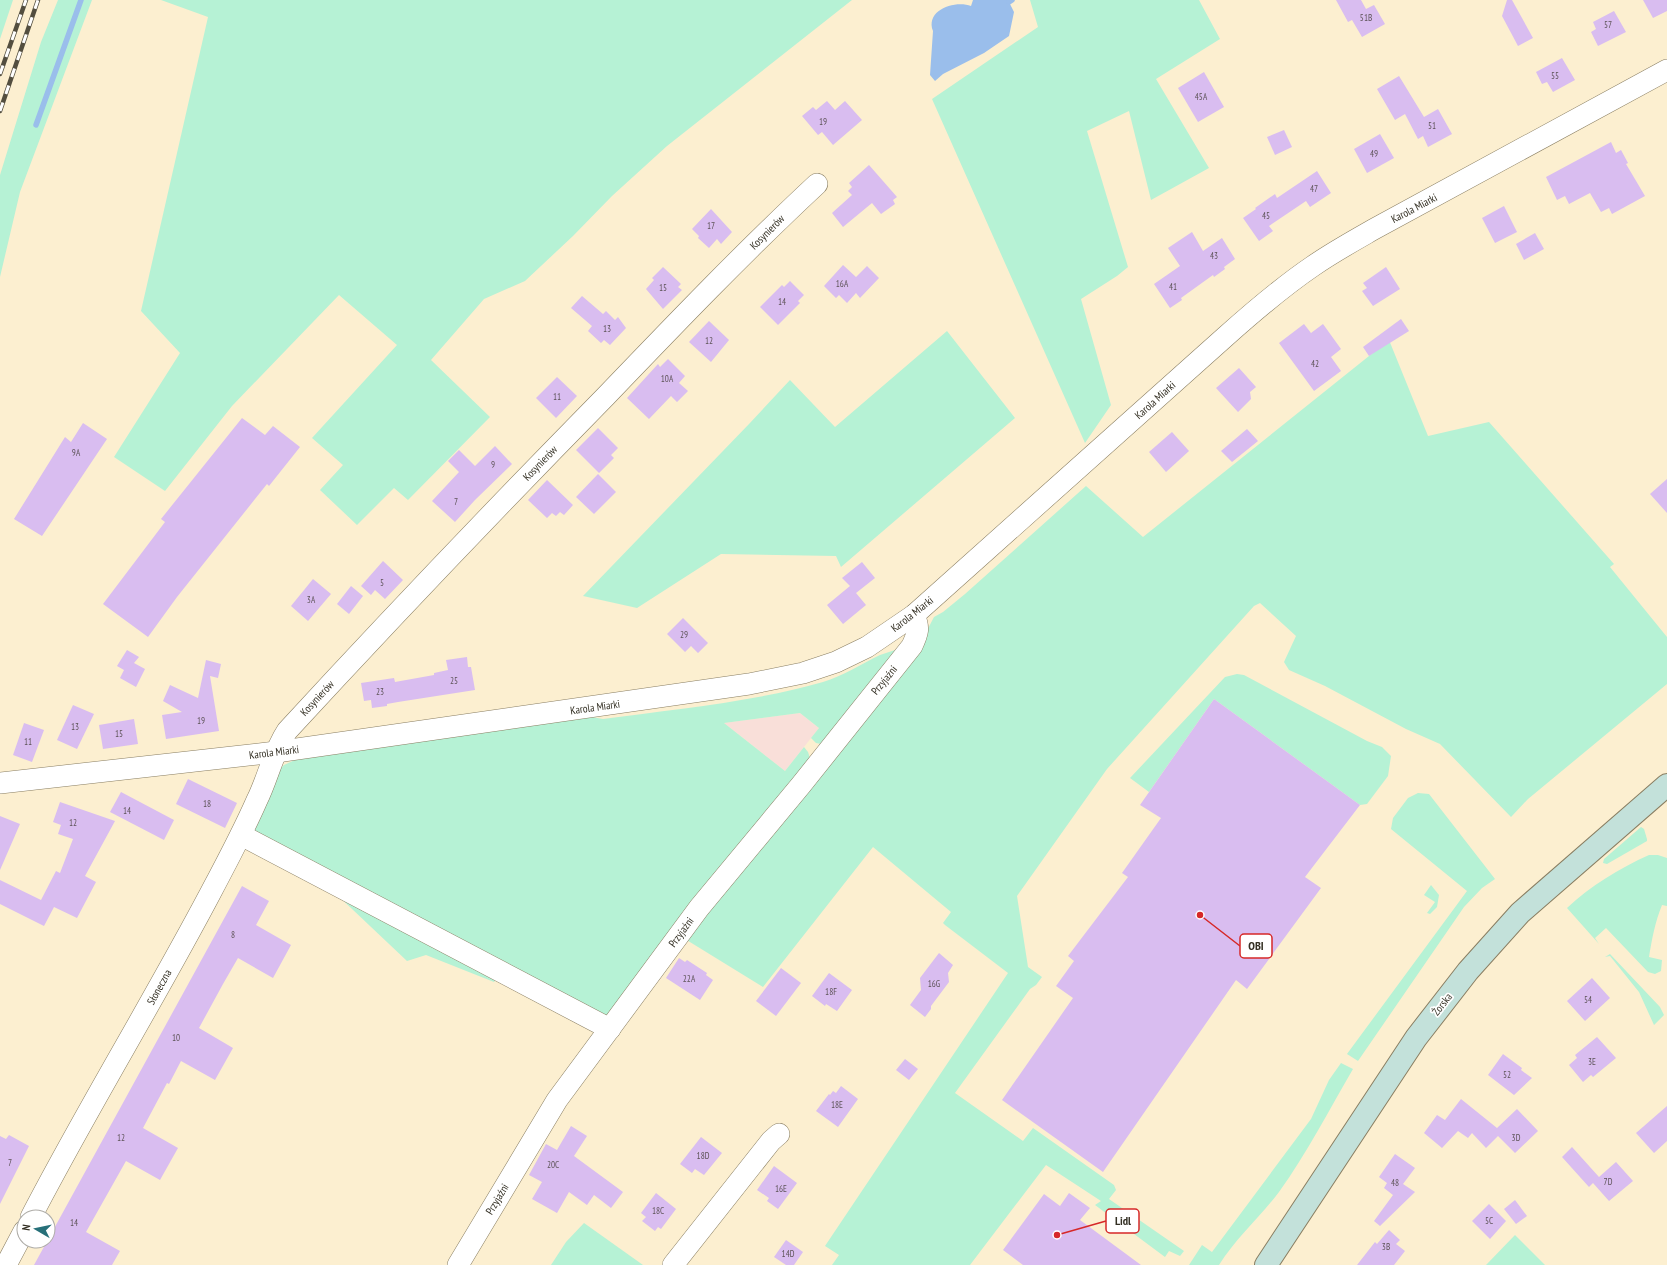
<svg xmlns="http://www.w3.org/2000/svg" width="1667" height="1265" viewBox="0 0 1667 1265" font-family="'PT Sans Narrow',sans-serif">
<rect width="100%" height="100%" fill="#fcefd0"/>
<path fill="#f9dfd9" d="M 800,713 L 819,728 L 785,771 L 724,723 Z"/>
<g fill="#b6f2d5">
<path d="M 0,0 L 13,0 L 0,39 Z"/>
<path d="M 58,0 L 92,0 L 20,192 L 0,277 L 0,175 L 41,42 Z"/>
<path d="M 161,0 L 852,0 L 667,146 L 612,196 L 573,236 L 525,281 L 484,299 L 431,360 L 490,417 L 408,500 L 394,488 L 357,525 L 320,490 L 343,465 L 312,438 L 397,345 L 339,295 L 232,406 L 165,491 L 114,457 L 180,353 L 141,311 L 208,17 Z"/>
<path d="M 1030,0 L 1199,0 L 1220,39 L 1156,79 L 1209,168 L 1151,200 L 1129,111 L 1087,131 L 1128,267 L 1117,276 L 1081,299 L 1111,405 L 1085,443 L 932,99 L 1038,27 Z"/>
<path d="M 947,331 L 1015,418 L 841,567 L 836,556 L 721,554 L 637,608 L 583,596 L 749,424 L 790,380 L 835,427 Z"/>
<path d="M 1389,340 L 1428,436 L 1489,422 L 1614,564 L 1610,567 L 1667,637 L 1667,684 L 1528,799 L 1511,817 L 1440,744 L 1406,729 L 1325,686 L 1289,670 L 1284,662 L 1296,636 L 1260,603 L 1254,606 L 1107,769 L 1017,896 L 1028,967 L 1042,977 L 1036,985 L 1030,989 L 955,1093 L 1023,1141 L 1033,1128 L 1114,1185 L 1116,1190 L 1109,1199 L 1184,1251 L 1180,1256 L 1169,1251 L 1165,1257 L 1095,1205 L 1101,1201 L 1046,1165 L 970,1265 L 832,1265 L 839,1255 L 825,1246 L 1008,973 L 945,925 L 943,923 L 951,912 L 873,847 L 763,987 L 685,939 L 921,642 L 934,617 L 943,612 L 965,594 L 1086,486 L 1143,537 Z"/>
<path d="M 904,647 L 821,744 L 816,743 L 811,738 L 819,728 L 800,713 L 724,723 L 785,771 L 804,747 L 808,752 L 810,758 L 608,1017 L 504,969 L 494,982 L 426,955 L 407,961 L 333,891 L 242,844 L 280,769 L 284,765 L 297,759 L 592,717 L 603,719 C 674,709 754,702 823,682 C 843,676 861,664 880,655 C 888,652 896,650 904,647 Z"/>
<path d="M 1237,674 L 1244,675 L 1367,741 L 1382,747 L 1391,756 L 1388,776 L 1367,804 L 1360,805 L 1214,699 L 1149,792 L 1130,778 L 1225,677 Z"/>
<path d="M 1418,793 L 1429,794 L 1495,879 L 1482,888 L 1464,907 L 1358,1061 L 1347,1054 L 1467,891 L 1391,829 L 1393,818 L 1408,798 Z"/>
<path d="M 1641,827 L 1644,829 L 1647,839 L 1647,841 L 1607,864 L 1603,863 L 1604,859 Z"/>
<path d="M 1649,855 L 1658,855 L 1667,858 L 1667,906 L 1662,905 C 1655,922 1652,939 1649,957 L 1662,960 L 1661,971 L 1655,974 L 1648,972 L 1606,928 L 1595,938 L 1599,944 L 1567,908 C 1590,886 1620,868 1649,855 Z"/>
<path d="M 1431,885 L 1439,895 L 1437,907 L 1430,914 L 1427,913 L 1435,902 L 1424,895 Z"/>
<path d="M 1610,954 L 1660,1007 L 1664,1015 L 1654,1025 L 1639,992 L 1610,956 L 1605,957 Z"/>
<path d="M 1341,1063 L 1353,1069 C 1329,1110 1307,1153 1279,1192 C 1260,1217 1236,1238 1219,1265 L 1189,1265 L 1202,1245 L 1212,1252 L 1311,1119 L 1329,1080 Z"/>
<path d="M 584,1223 L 643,1265 L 551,1265 L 566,1242 Z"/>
<path d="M 1515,1235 L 1545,1265 L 1486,1265 Z"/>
</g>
<path fill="#9abeeb" d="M 973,0 L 1008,0 L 1014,12 L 1009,36 L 984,53 L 943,74 L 935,81 L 930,75 L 933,31 C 925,10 955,0 971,6 Z"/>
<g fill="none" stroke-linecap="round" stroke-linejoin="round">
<g stroke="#9abeeb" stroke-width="5.5">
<path d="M 1009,2 L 1012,0"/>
<path d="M 36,125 L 81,0"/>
</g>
</g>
<g fill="#d9bdf0">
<path d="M 1336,0 L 1361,0 L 1366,9 L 1374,5 L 1385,24 L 1362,37 L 1352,20 L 1348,22 Z"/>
<path d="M 1507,0 L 1512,0 L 1533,38 L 1518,46 L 1502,16 Z"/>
<path d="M 1643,0 L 1667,0 L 1667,11 L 1653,18 Z"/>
<path d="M 1614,11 L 1626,32 L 1598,46 L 1591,32 L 1596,29 L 1593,22 Z"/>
<path d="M 1562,58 L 1575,80 L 1553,92 L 1547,82 L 1542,84 L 1536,72 Z"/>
<path d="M 1204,72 L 1224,107 L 1198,122 L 1178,88 Z"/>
<path d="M 1399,76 L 1424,117 L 1438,109 L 1452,134 L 1428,147 L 1423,136 L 1418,139 L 1405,114 L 1395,120 L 1377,89 Z"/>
<path d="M 827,101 L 835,110 L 845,101 L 862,120 L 833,145 L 822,132 L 818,135 L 802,116 L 813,107 L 816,110 Z"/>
<path d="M 1284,130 L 1292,147 L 1275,155 L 1267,137 Z"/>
<path d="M 1380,134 L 1394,158 L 1367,173 L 1354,149 Z"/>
<path d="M 1611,142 L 1616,153 L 1621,150 L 1628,163 L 1626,164 L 1645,196 L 1612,214 L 1609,208 L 1601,212 L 1590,193 L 1569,204 L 1565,196 L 1557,200 L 1546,177 Z"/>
<path d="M 869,165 L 897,197 L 893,200 L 895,204 L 881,214 L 872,203 L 843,227 L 832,213 L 852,195 L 848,191 L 852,187 L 849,183 Z"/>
<path d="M 1317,171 L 1331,193 L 1310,207 L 1306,201 L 1269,226 L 1273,231 L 1259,241 L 1243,218 L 1256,209 L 1255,208 L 1275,194 L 1277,198 Z"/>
<path d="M 1504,206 L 1517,232 L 1495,243 L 1482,218 Z"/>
<path d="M 711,209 L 732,232 L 721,244 L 717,239 L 709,248 L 698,238 L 699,236 L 692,229 Z"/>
<path d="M 1192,232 L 1203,251 L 1222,238 L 1235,259 L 1224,267 L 1225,269 L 1214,277 L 1213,275 L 1181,298 L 1182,300 L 1170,308 L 1154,284 L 1180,266 L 1168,248 Z"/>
<path d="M 1535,233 L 1544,249 L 1524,260 L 1516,244 Z"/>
<path d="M 843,265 L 856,277 L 867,266 L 879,278 L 860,298 L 856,293 L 847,303 L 839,295 L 836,298 L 824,286 Z"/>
<path d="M 663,267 L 681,284 L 678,287 L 682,290 L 663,309 L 646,289 L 654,280 L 652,278 Z"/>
<path d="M 1386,267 L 1400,289 L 1373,306 L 1362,291 L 1367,288 L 1363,283 Z"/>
<path d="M 790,281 L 804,295 L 798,301 L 800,303 L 778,325 L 760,307 L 782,285 L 784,287 Z"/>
<path d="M 582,296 L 603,314 L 606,311 L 615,320 L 618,317 L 626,328 L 610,345 L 604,340 L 601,343 L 588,331 L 592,326 L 571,308 Z"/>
<path d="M 1401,319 L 1409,331 L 1369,356 L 1363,347 Z"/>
<path d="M 709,321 L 729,340 L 711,362 L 689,342 Z"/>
<path d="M 1304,324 L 1311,333 L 1323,324 L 1341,349 L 1331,357 L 1341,371 L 1314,391 L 1279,343 Z"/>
<path d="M 668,359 L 685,376 L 679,383 L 688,391 L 677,402 L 671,396 L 649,419 L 627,398 L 658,364 L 660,367 Z"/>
<path d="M 1239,368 L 1256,387 L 1250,392 L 1251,399 L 1238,412 L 1216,388 Z"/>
<path d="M 557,377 L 577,396 L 556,418 L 536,398 Z"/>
<path d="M 242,418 L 265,435 L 273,426 L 300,447 L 269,486 L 267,484 L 177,597 L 148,637 L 103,604 L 165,522 L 161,519 Z"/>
<path d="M 83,423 L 107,439 L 42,536 L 14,519 L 65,437 L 71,442 Z"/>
<path d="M 598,428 L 618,448 L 611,455 L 614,458 L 599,473 L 576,450 Z"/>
<path d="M 1247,429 L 1258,441 L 1232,462 L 1221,451 Z"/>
<path d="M 1172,432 L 1189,451 L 1166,472 L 1149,452 Z"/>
<path d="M 495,446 L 512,464 L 475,500 L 455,522 L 432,501 L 459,472 L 448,461 L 459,450 L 475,466 Z"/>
<path d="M 598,474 L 616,492 L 594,514 L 576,497 Z"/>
<path d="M 1667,479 L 1667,513 L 1650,494 Z"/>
<path d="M 547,480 L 573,505 L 564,515 L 560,512 L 556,516 L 552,513 L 547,518 L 528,500 Z"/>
<path d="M 383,561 L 403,580 L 385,599 L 375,590 L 371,595 L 361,586 Z"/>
<path d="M 862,562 L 875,578 L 856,593 L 866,605 L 843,624 L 827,605 L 850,586 L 842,578 Z"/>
<path d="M 313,579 L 331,594 L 308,621 L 291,606 Z"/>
<path d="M 351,586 L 363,596 L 349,614 L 337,604 Z"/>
<path d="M 683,618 L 708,643 L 698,653 L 691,646 L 685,652 L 667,634 Z"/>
<path d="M 127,650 L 139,657 L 134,663 L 145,669 L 136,687 L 120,678 L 124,670 L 117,666 Z"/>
<path d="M 467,657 L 468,667 L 471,667 L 475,690 L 398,702 L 387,704 L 387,706 L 372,708 L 371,700 L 364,701 L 361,683 L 394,678 L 395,682 L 434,675 L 434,673 L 448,670 L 446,660 Z"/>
<path d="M 206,660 L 221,664 L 218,678 L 210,676 L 219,731 L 166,739 L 162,715 L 182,712 L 163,701 L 170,685 L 198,698 Z"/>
<path d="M 1214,699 L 1360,805 L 1305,877 L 1321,888 L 1247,989 L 1236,980 L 1103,1172 L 1002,1100 L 1073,998 L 1056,986 L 1074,961 L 1068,956 L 1128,877 L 1122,873 L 1161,818 L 1140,805 Z"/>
<path d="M 73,705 L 94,714 L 77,749 L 57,740 Z"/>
<path d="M 134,719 L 138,744 L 103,749 L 99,725 Z"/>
<path d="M 24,723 L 44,730 L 32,762 L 13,755 Z"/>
<path d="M 188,779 L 237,803 L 225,828 L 176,804 Z"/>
<path d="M 121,792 L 174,820 L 164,840 L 110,812 Z"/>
<path d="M 60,802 L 115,821 L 85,876 L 96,882 L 77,918 L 54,907 L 44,926 L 0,904 L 0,880 L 41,900 L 56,871 L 60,873 L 73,839 L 58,834 L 61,825 L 53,822 Z"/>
<path d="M 0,816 L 20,824 L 0,870 Z"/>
<path d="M 242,886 L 269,901 L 256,925 L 291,945 L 273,978 L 238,958 L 223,984 L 199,1028 L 233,1048 L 215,1080 L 181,1061 L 169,1084 L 167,1083 L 143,1128 L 178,1148 L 160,1180 L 126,1161 L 86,1232 L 120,1251 L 112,1265 L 34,1265 Z"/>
<path d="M 939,953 L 953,965 L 948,973 L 949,982 L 931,1006 L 931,1009 L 925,1017 L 910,1005 L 921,990 L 920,978 Z"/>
<path d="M 679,958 L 685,962 L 687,960 L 707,973 L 706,975 L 713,980 L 700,1000 L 666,978 Z"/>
<path d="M 781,968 L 801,983 L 776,1016 L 756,1001 Z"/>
<path d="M 829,973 L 852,990 L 837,1011 L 826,1004 L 825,1006 L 812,996 Z"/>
<path d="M 1592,978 L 1610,998 L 1585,1021 L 1567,1001 Z"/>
<path d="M 1597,1037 L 1616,1058 L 1593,1077 L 1591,1075 L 1583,1082 L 1569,1065 L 1577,1058 L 1575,1055 Z"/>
<path d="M 1503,1054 L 1522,1068 L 1521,1070 L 1532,1078 L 1514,1095 L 1488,1075 Z"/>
<path d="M 905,1059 L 918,1069 L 909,1080 L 896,1070 Z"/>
<path d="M 841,1086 L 858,1099 L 838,1127 L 816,1111 L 829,1094 L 830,1095 L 833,1091 L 836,1093 Z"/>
<path d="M 1461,1099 L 1497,1128 L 1517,1109 L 1538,1131 L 1515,1153 L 1498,1136 L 1486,1148 L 1472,1133 L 1468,1138 L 1458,1131 L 1442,1148 L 1424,1133 L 1437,1115 L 1445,1120 Z"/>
<path d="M 1667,1106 L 1667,1141 L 1654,1153 L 1636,1133 Z"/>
<path d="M 571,1126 L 587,1136 L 574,1156 L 623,1192 L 611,1208 L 594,1195 L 587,1205 L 569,1192 L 557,1213 L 532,1199 L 542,1182 L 529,1175 L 546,1144 L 557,1150 Z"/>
<path d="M 9,1135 L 29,1146 L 0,1204 L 0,1136 L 6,1139 Z"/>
<path d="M 701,1137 L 722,1153 L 704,1175 L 695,1169 L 692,1173 L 680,1164 Z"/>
<path d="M 1572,1147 L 1599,1177 L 1616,1162 L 1633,1181 L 1609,1201 L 1593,1183 L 1589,1187 L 1562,1157 Z"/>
<path d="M 1395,1154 L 1415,1168 L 1403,1184 L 1415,1192 L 1380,1226 L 1374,1221 L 1393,1195 L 1384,1188 L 1387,1183 L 1379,1177 Z"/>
<path d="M 774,1166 L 797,1183 L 778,1209 L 767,1201 L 769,1198 L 757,1190 Z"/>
<path d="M 656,1193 L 676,1209 L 661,1229 L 658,1227 L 655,1231 L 642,1221 L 646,1217 L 641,1213 Z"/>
<path d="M 1069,1193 L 1090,1208 L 1080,1220 L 1141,1265 L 1023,1265 L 1003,1250 L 1044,1194 L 1060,1206 Z"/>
<path d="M 1515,1200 L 1527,1216 L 1516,1224 L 1504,1209 Z"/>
<path d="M 1489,1204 L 1506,1221 L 1490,1239 L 1472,1221 Z"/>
<path d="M 1389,1230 L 1400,1240 L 1396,1244 L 1405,1251 L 1394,1265 L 1357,1265 L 1375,1242 L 1377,1244 Z"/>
<path d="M 786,1240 L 803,1252 L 794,1265 L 786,1265 L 774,1257 Z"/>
</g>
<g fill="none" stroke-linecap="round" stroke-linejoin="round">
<g stroke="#897e62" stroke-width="22">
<g id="minor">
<path d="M 0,783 L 276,752 L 749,684 L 803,673 L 836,662 L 867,647 L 914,615 L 1225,337 C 1253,312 1282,287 1313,266 C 1333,252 1355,240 1376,228 L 1667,70"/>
<path d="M 241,835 L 610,1029"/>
<path d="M 31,1217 C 88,1107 153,1002 211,892 C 227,862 243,832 257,800 C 268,778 273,752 287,731 C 392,617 498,506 606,396 C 675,324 744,252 817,184"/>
<path d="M 6,1265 L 24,1231"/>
<path d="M 458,1265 L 557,1100 L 699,908 L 801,785 L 912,646 C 918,633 920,628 914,615"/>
<path d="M 673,1265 L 771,1141 L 779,1134"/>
</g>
</g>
<g stroke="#897e62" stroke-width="24">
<path id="secondary" d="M 1266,1265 L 1416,1038 L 1468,971 L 1520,913 L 1667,785"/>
</g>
<use href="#minor" stroke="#fff" stroke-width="21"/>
<use href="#secondary" stroke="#c3e1da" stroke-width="22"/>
<g stroke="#534e3f" stroke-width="4.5">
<g id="rail">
<path d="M 0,74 L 26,0"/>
<path d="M 0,111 L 38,0"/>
</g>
</g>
<use href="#rail" stroke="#fff" stroke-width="3" stroke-dasharray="9" stroke-linecap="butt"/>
</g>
<g text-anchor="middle" stroke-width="3.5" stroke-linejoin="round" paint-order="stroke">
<g font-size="9" fill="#5d5357">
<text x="1366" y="21">51B</text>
<text x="1608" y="28">57</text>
<text x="1555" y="79">55</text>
<text x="1201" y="100">45A</text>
<text x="823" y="125">19</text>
<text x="1432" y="129">51</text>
<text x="1374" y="157">49</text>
<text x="1314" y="192">47</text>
<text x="1266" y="219">45</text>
<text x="711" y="229">17</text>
<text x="1214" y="259">43</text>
<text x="842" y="287">16A</text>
<text x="1173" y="290">41</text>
<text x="663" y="291">15</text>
<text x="782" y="305">14</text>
<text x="607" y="332">13</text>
<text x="709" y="344">12</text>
<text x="1315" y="367">42</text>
<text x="667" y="382">10A</text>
<text x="557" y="400">11</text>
<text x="76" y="456">9A</text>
<text x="493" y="468">9</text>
<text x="456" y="505">7</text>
<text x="382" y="586">5</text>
<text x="311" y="603">3A</text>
<text x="684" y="638">29</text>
<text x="454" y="684">25</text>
<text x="380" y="695">23</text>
<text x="201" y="724">19</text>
<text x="75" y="730">13</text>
<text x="119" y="737">15</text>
<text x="28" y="745">11</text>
<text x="207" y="807">18</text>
<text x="127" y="814">14</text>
<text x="73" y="826">12</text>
<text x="233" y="938">8</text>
<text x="689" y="982">22A</text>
<text x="934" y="987">16G</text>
<text x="831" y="995">18F</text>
<text x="1588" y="1003">54</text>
<text x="176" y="1041">10</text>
<text x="1592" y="1065">3E</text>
<text x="1507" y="1078">52</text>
<text x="837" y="1108">18E</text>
<text x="121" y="1141">12</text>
<text x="1516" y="1141">3D</text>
<text x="703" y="1159">18D</text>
<text x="10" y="1166">7</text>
<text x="553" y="1168">20C</text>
<text x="1608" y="1185">7D</text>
<text x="1395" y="1186">48</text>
<text x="781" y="1192">16E</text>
<text x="658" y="1214">18C</text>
<text x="1489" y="1224">5C</text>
<text x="74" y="1226">14</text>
<text x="1386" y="1250">3B</text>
<text x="788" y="1257">14D</text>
</g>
<g font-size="11" fill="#343024" stroke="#fff">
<text transform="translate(1414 208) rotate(-28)" y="4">Karola Miarki</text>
<text transform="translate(767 232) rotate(-45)" y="4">Kosynierów</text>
<text transform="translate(1155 400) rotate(-42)" y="4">Karola Miarki</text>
<text transform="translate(540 463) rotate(-46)" y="4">Kosynierów</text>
<text transform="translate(912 614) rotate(-38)" y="4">Karola Miarki</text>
<text transform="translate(884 680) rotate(-51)" y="4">Przyjaźni</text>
<text transform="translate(317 698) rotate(-47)" y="4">Kosynierów</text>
<text transform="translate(595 707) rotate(-8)" y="4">Karola Miarki</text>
<text transform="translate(274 752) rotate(-7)" y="4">Karola Miarki</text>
<text transform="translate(681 932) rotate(-54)" y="4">Przyjaźni</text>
<text transform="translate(159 987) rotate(-61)" y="4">Słoneczna</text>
<text transform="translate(1442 1004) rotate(-52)" y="4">Żorska</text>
<text transform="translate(497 1199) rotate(-59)" y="4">Przyjaźni</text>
</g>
</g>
<path fill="none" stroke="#d62828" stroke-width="1.5" d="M1200 915L1240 946M1057 1235L1106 1221"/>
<g fill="#d62828" stroke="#fff" stroke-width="1.5">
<circle cx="1200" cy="915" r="4"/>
<circle cx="1057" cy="1235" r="4"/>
</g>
<g fill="#fff" stroke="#d62828" stroke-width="1.5">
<rect x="1240" y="934" width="32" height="24" rx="4"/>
<rect x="1106" y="1209" width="33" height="24" rx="4"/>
</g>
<g font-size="12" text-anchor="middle" font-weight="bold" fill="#343024">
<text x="1256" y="950">OBI</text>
<text x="1123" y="1225">Lidl</text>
</g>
<g transform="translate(36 1229) rotate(279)"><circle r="19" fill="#ffffff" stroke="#aeaca7"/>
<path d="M0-3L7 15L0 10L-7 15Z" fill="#277079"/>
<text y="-6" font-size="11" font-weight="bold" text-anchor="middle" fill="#343024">N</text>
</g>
</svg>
